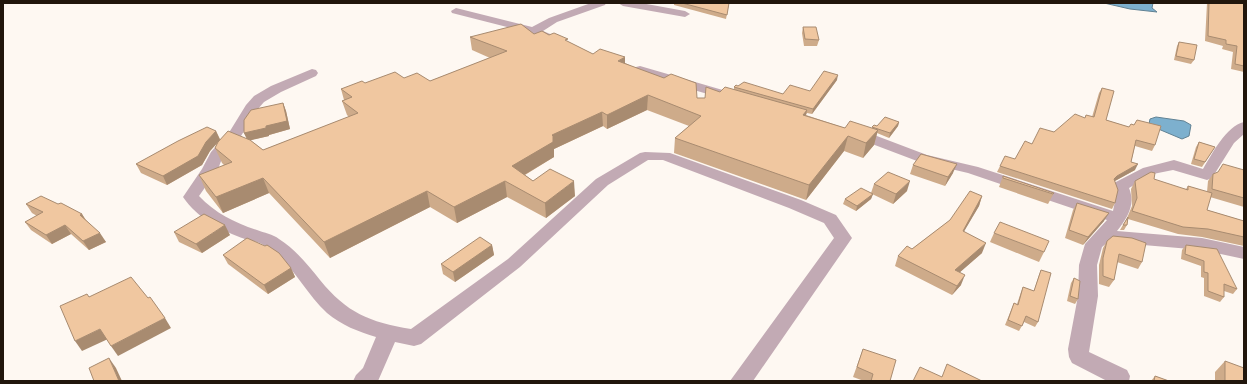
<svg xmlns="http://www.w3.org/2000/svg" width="1247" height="384" viewBox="0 0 1247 384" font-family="'Source Sans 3',sans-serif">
<rect width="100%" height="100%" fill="#fef8f2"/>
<g fill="#7db0ce" stroke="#618294">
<path d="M 1104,3 L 1153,3 L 1152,8 L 1157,12 L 1130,9 Z"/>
<path d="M 1156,117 L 1184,121 L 1191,125 L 1189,136 L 1182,139 L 1156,128 L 1149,124 L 1150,119 Z"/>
</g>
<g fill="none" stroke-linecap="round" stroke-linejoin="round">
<g fill="#c2aab4" fill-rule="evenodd">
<path d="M 591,3 L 606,3 L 605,5 L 557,22 L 543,31 L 562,39 L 564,41 L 562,43 L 558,44 L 530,33 L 452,13 L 451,11 L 456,8 L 532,27 L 549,18 Z"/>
<path d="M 618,3 L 641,3 L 685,11 L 690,14 L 685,17 L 623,6 Z"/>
<path d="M 640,66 L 733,93 L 735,96 L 733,99 L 728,100 L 636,73 L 634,70 L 636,67 Z"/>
<path d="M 312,69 L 316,70 L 318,73 L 316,76 L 281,92 L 264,102 L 257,110 L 241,136 L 223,156 L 218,169 L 199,196 C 215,213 235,223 257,230 C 264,233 273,234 279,239 C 295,249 308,265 320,280 C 347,313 369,322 411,329 L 508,259 L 596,179 L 640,153 L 645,152 L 670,153 L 801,200 L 836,215 L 852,238 L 753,381 L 730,381 L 834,238 L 824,223 L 789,208 L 663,160 L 648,160 L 608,185 L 520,267 L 421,344 L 414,346 L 395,342 L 378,381 L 353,381 L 356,375 L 363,368 L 376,337 C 359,332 341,325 327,313 C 305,293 292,262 265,246 C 259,242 252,241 245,239 C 222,231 197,218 183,197 L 202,169 L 211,152 L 230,131 L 246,105 L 254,96 L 271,86 Z"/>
<path d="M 1244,122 L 1244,134 L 1234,143 L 1212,178 L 1207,180 L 1173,170 L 1153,174 L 1129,188 C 1136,205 1127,218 1117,231 L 1202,238 L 1244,247 L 1244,259 L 1202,250 L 1108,242 L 1102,247 L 1097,265 L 1098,296 L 1089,352 L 1127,370 L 1130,376 L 1129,381 L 1107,381 L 1072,363 L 1069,357 L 1068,349 L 1078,296 L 1079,265 L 1085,244 L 1107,220 L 968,173 L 917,161 L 851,136 L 849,133 L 851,130 L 856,129 L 861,130 L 927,155 L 978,167 L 1113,211 L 1116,196 L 1112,186 L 1114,183 L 1143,168 L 1174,160 L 1203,169 C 1212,154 1226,126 1244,122 Z"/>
</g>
</g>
<g fill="#ceab8a">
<path d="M 674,3 L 729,3 L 726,19 L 674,5 Z"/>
<path d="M 1207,3 L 1244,3 L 1244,72 L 1231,69 L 1233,52 L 1222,49 L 1223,46 L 1205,41 Z"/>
<path d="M 803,27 L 819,40 L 817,46 L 804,46 L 802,33 Z"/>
<path d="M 534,34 L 549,35 L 568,42 L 593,54 L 625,63 L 697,98 L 705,98 L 720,92 L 734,89 L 734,87 L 738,86 L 783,94 L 810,91 L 837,80 L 812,114 L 807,113 L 806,115 L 845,128 L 872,128 L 872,127 L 899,122 L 898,126 L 889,138 L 877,133 L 874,145 L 863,158 L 844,151 L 806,200 L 674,153 L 675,138 L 689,126 L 647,110 L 607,129 L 603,126 L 554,149 L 554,157 L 525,175 L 533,181 L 575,196 L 546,218 L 507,197 L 457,223 L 430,207 L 330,258 L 269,193 L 223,213 L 206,191 L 199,175 L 224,165 L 222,163 L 215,148 L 217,143 L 210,151 L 202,165 L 167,185 L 141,173 L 136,164 L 216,131 L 220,139 L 247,139 L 244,133 L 283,103 L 286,111 L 290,129 L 269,135 L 269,136 L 250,140 L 263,150 L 349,117 L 347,115 L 342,101 L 344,100 L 341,89 L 365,83 L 404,78 L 430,81 L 490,58 L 472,50 L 470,37 Z"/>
<path d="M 1179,42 L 1194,60 L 1191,64 L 1174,60 L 1177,46 Z"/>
<path d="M 1102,88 L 1106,120 L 1129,127 L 1134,125 L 1137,120 L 1155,145 L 1152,151 L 1135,146 L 1131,162 L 1135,170 L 1115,181 L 1115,203 L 1112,209 L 997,172 L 1000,166 L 1015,159 L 1032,144 L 1085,118 L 1092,117 L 1099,93 Z"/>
<path d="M 1199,142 L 1215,147 L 1202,167 L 1191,164 L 1196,147 Z"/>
<path d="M 913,165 L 953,173 L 945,186 L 910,174 Z"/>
<path d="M 1244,170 L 1244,207 L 1210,197 L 1207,210 L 1244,221 L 1244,246 L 1202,237 L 1178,234 L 1128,219 L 1127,225 L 1124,230 L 1120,230 L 1127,218 L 1132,206 L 1131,189 L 1135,181 L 1186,189 L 1188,186 L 1207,192 L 1208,181 L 1213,174 Z"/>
<path d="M 1003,176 L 1054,193 L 1048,204 L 999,187 Z"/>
<path d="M 874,184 L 907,191 L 893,204 L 872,194 L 873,194 L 871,199 L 856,211 L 843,204 L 845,199 L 871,193 Z"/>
<path d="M 982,196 L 979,206 L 964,231 L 982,253 L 960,272 L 961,285 L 952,295 L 895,266 L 898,256 L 912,249 Z"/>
<path d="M 1077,203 L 1104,221 L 1083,245 L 1065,238 L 1073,210 Z"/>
<path d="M 26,204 L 58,204 L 82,214 L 86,220 L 106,242 L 89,250 L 71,234 L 52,244 L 31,230 L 25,222 L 37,216 L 32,213 Z"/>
<path d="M 174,232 L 230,235 L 202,253 L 179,242 Z"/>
<path d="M 994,233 L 1044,252 L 1039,262 L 990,242 Z"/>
<path d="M 1107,241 L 1142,262 L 1138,269 L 1117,262 L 1114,280 L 1109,287 L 1099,284 L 1099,265 L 1103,248 Z"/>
<path d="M 492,245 L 494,255 L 455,282 L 443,274 L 441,264 Z"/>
<path d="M 1186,245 L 1237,289 L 1233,294 L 1224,291 L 1224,297 L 1220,302 L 1204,296 L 1204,278 L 1201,277 L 1201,266 L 1181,259 L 1182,250 Z"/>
<path d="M 223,255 L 291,268 L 295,277 L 268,294 L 228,264 Z"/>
<path d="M 1041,270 L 1038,322 L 1035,327 L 1024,322 L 1019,331 L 1005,325 L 1014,303 L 1017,304 L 1021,292 L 1023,287 L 1034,291 L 1039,275 Z"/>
<path d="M 1074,278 L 1078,299 L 1075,304 L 1067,301 L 1071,283 Z"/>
<path d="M 863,349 L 890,381 L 864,381 L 853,377 Z"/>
<path d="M 1225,361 L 1244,381 L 1215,381 L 1215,372 Z"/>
<path d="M 1155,376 L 1169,381 L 1151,381 Z"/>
</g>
<g fill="#a88b70">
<path d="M 625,57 L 625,71 L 618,61 Z"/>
<path d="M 838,75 L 837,80 L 812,114 L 813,109 Z"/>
<path d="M 648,95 L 647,110 L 607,129 L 607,115 Z"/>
<path d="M 283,103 L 286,111 L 290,129 L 269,135 L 269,136 L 248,141 L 244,133 L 266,126 Z"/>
<path d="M 807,110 L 804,124 L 803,115 Z"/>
<path d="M 602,112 L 603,126 L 554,149 L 554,157 L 514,181 L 512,166 L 552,135 Z"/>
<path d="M 899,122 L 898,126 L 889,138 L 890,133 Z"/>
<path d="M 878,130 L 874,145 L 863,158 L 866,143 Z"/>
<path d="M 216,131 L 220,140 L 210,151 L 202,165 L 167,185 L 163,176 L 206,142 Z"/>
<path d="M 848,136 L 844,151 L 806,200 L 809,185 Z"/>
<path d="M 957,164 L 953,173 L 945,186 L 948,177 Z"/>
<path d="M 1138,164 L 1135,170 L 1113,182 L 1114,179 L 1117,176 Z"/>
<path d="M 263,178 L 269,193 L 223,213 L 216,197 Z"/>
<path d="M 505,181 L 507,197 L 457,223 L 454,207 Z"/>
<path d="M 574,181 L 575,196 L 546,218 L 545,203 Z"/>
<path d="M 910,181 L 907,191 L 893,204 L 896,194 Z"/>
<path d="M 427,191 L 430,207 L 330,258 L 324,242 Z"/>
<path d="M 873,194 L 871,199 L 856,211 L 857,206 Z"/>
<path d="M 982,196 L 979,206 L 959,240 L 963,231 Z"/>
<path d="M 1109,213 L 1104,221 L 1083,245 L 1088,237 Z"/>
<path d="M 82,214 L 87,223 L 80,215 Z"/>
<path d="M 65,225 L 71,234 L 52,244 L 46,235 Z"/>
<path d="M 225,225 L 230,235 L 202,253 L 196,244 Z"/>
<path d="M 100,233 L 106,242 L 89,250 L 83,241 Z"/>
<path d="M 986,243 L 982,253 L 951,280 L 955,270 Z"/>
<path d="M 492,245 L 494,255 L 455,282 L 453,272 Z"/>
<path d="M 291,268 L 295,277 L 268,294 L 264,285 Z"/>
<path d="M 965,275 L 961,285 L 952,295 L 957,286 Z"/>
<path d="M 165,318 L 171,328 L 118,356 L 111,346 Z"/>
<path d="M 100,329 L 108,339 L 82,351 L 75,341 Z"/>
<path d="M 109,358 L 116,368 L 122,381 L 119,381 Z"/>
</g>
<g fill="#f0c7a0" stroke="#a88b70">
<path d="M 682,3 L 729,3 L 727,15 Z"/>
<path d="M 1209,3 L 1244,3 L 1244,66 L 1235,64 L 1237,46 L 1226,44 L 1226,40 L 1208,36 Z"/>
<path d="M 521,24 L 534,34 L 542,31 L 549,35 L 554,33 L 568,39 L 565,40 L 593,54 L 600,49 L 625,57 L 618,61 L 664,78 L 671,74 L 696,83 L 697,98 L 705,98 L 706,87 L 720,92 L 725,87 L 807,110 L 803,115 L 845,128 L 850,121 L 878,130 L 866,143 L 848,136 L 809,185 L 675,138 L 701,116 L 648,95 L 607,115 L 602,112 L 552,135 L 553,136 L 553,142 L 512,166 L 533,181 L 550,169 L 574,181 L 545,203 L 505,181 L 454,207 L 427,191 L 324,242 L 263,178 L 216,197 L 199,175 L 232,162 L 215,148 L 218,142 L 228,131 L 250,140 L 263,150 L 358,113 L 342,101 L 352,97 L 341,89 L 362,81 L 365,83 L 395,72 L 404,78 L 417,73 L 430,81 L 507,51 L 470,37 Z"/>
<path d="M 803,27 L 816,27 L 819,40 L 805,39 Z"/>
<path d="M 1179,42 L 1197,45 L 1194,60 L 1176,56 Z"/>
<path d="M 824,71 L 838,75 L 813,109 L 734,87 L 736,85 L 738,86 L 744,82 L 783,94 L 790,85 L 810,91 Z"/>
<path d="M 1102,88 L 1114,91 L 1106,120 L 1129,127 L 1131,124 L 1134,125 L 1137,120 L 1161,126 L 1155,145 L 1136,140 L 1131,162 L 1138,164 L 1117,176 L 1114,179 L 1118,190 L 1115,203 L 1000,166 L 1005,156 L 1015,159 L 1025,141 L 1032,144 L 1040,128 L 1054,132 L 1075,114 L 1085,118 L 1086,115 L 1094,117 Z"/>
<path d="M 283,103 L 287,121 L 266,126 L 266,128 L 244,133 L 244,120 L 251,110 Z"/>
<path d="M 885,117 L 899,122 L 890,133 L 872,127 L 874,125 L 877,126 Z"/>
<path d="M 207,127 L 216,131 L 206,142 L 198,156 L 163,176 L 136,164 L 178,141 Z"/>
<path d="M 1199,142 L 1215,147 L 1205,162 L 1194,159 Z"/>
<path d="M 921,154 L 957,164 L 948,177 L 913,165 Z"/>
<path d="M 1223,164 L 1244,170 L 1244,198 L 1212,189 L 1213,174 L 1218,172 Z"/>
<path d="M 888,172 L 910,181 L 896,194 L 874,184 Z"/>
<path d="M 1151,172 L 1155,173 L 1154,179 L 1188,190 L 1188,186 L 1212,193 L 1207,210 L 1244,221 L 1244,237 L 1208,229 L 1183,227 L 1132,211 L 1137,198 L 1135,181 Z"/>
<path d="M 1003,176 L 1054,193 L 1053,194 L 1003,178 Z"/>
<path d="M 861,188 L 873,194 L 857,206 L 845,199 Z"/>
<path d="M 970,191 L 982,196 L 963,231 L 986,243 L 955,270 L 965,275 L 957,286 L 898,256 L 907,246 L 912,249 L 950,220 Z"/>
<path d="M 41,196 L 58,204 L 61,203 L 82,214 L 80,215 L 100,233 L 83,241 L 65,225 L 46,235 L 25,222 L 43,212 L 26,204 Z"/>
<path d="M 1077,203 L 1109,213 L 1088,237 L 1069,230 Z"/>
<path d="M 204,214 L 225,225 L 196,244 L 174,232 Z"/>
<path d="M 1128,217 L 1127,225 L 1123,225 L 1125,222 Z"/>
<path d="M 1000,222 L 1049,241 L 1044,252 L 994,233 Z"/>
<path d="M 1113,236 L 1132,238 L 1146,243 L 1142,262 L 1119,254 L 1114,280 L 1103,276 L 1103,258 L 1107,241 Z"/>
<path d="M 480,237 L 492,245 L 453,272 L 441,264 Z"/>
<path d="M 247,238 L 265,246 L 267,245 L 279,253 L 291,268 L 264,285 L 223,255 Z"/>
<path d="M 1186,245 L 1217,249 L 1237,289 L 1224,284 L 1224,297 L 1208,291 L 1208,273 L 1204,272 L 1204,261 L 1185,254 Z"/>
<path d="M 1041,270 L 1051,273 L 1038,322 L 1026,316 L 1022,326 L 1008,320 L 1014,303 L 1018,305 L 1023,287 L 1034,291 Z"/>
<path d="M 131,277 L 148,298 L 150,297 L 165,318 L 111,346 L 100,329 L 75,341 L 60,306 L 87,294 L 89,297 Z"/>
<path d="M 1074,278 L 1080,281 L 1078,299 L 1070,296 Z"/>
<path d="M 863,349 L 896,360 L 890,381 L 871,381 L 873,374 L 857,367 Z"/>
<path d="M 109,358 L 119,381 L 94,381 L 89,368 Z"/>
<path d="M 1225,361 L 1244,368 L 1244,381 L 1225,381 Z"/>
<path d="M 947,364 L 982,381 L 913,381 L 920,367 L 942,377 Z"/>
<path d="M 1155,376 L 1169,381 L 1154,381 Z"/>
</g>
<rect width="1247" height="384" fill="none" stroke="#21160c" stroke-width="8"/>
</svg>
